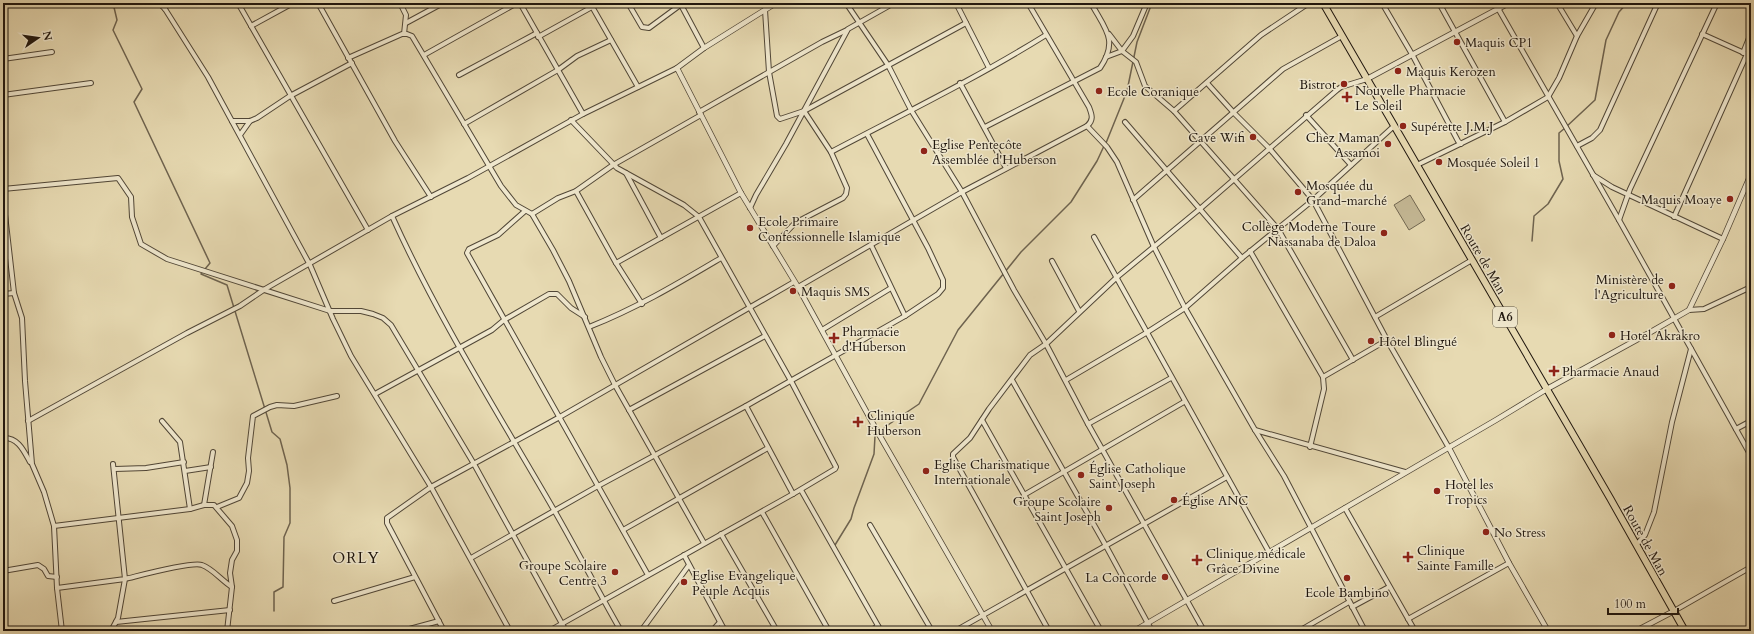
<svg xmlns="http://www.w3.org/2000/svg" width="1754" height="634" viewBox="0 0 1754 634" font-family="Cardo,serif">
<rect width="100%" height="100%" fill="#e7dab2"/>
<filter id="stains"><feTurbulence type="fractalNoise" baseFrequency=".005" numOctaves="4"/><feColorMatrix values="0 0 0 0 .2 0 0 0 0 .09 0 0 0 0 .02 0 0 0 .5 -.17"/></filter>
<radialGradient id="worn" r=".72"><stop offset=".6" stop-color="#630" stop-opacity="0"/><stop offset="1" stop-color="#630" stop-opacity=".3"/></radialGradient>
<path fill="#c5b996" stroke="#726852" d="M 1410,195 L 1425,220 L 1409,230 L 1394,205 Z"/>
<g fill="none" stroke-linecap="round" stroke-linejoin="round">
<g stroke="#6e634f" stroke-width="1.5">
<path d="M 113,3 L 117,20 L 113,30 L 142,89 L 134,102 L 210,263 L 201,274 L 227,285 L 272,432 L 280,439 L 287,465 L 290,488 L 290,523 L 284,537 L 283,587 L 274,592 L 274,611"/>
<path d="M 1566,127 L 1595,100 L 1606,40 L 1619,12 L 1627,3"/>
<path d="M 1106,143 L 1127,91 L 1137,42 L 1152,3"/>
<path d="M 1532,241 L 1534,216 L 1548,204 L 1563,179 L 1559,161 L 1559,133 L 1565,128"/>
<path d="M 882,429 L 919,404 L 958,330 L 1021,252 L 1071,202 L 1097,161 L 1104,146"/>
<path d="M 835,545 L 851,519 L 854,508 L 874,454 L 875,436"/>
</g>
<g stroke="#514737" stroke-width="6">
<g id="minor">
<path d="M 159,3 L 165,9 L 208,77 L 310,265 L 333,319 L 351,356 L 431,487 L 510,631"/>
<path d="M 238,3 L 368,230"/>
<path d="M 318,3 L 395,141 L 431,197"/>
<path d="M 400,3 L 406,15 L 404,34"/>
<path d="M 520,3 L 583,114"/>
<path d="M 590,3 L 638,87"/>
<path d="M 628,3 L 642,27 L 649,28 L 683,3"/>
<path d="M 680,3 L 704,48"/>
<path d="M 846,3 L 888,65 L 911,110 L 962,192 L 1014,290 L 1046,344 L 1088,424 L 1204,631"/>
<path d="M 956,3 L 989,68"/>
<path d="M 1382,3 L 1413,56 L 1458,141 L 1461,144"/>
<path d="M 1439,3 L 1505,122"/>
<path d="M 1495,3 L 1619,220 L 1751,456"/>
<path d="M 1557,3 L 1577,36"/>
<path d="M 165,9 L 166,3"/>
<path d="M 765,10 L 769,72 L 777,116 L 780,119 L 804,111 L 966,23"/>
<path d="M 406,23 L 443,3"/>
<path d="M 251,26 L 293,3"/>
<path d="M 1109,34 L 1122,51 L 1136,62 L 1145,86 L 1174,111 L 1278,229 L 1353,360"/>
<path d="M 1702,34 L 1751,56"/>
<path d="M 538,37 L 592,7"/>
<path d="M 1743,53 L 1751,33"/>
<path d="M 424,55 L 517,3"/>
<path d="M 1106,57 L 1122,51 L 1133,36 L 1147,3"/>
<path d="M 348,58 L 402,34 L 407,34 L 412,36 L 501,186 L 516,205 L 532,214 L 553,250 L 569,281 L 601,357 L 615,385 L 704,543"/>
<path d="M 3,59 L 52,52"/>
<path d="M 459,75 L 537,33"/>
<path d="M 960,83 L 1006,168"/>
<path d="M 1207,83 L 1234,113 L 1269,148 L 1313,200 L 1387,340 L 1449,448"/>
<path d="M 3,95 L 91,83"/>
<path d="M 1174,111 L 1261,35 L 1309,3"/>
<path d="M 699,112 L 822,42 L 847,30"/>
<path d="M 1306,115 L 1351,165"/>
<path d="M 232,121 L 250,121 L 257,118 L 290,96 L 352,63"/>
<path d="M 1125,122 L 1242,258"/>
<path d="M 464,124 L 558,70 L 577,56 L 611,40"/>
<path d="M 1087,126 L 1107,147 L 1117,162 L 1154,247 L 1185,308 L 1255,430 L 1284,476 L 1365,631"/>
<path d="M 985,127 L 1100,68 C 1119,40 1105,29 1091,3"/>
<path d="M 240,135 L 250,121"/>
<path d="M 1577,146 L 1592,138 L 1600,130 L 1657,5"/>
<path d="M 831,152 C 903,114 977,78 1046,35"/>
<path d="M 1417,165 L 1505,122 L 1548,97 L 1559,78 L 1577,36 L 1596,3"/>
<path d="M 626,173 L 661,238"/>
<path d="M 1593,175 L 1612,187 L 1723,239"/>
<path d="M 3,189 L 118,178 L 131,197 L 132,217 L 141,244 L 167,259 L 330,311 L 361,311 L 373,314 L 383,318 L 391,325 L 474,464 L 566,631"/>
<path d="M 576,191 L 616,263 L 642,304"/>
<path d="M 3,197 L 14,293 L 22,318 L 25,381 L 32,464 L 44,492 L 54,526 L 57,588 L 62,631"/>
<path d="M 1133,200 L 1283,69 L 1342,36"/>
<path d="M 750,208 L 756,195 L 786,144 L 848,29 L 894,3"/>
<path d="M 525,211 L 498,235 L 469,249 L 467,253 L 648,575"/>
<path d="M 532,214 L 558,198 L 576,191 L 613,165 L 701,115"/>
<path d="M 392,216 C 438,318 498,413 554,510 C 577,550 598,591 621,631"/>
<path d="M 1674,217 L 1747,54"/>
<path d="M 1619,220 L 1630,189 L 1717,3"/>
<path d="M 1094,237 L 1269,552"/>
<path d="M 871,245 L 905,316"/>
<path d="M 773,246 L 795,223 L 843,198 L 846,194 L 847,188 L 831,152 L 804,111"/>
<path d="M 1250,251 L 1323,377 L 1324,389 L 1310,447"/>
<path d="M 1052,261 L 1079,311"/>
<path d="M 616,263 L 741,193"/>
<path d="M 798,287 L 962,192 L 1087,126 C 1094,120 1092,115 1089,107 L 1028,3"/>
<path d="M 3,294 L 14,293"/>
<path d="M 1689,310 L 1704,309 L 1751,287"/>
<path d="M 1375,317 L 1472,260"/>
<path d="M 589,327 C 637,308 677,284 721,258"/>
<path d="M 822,330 L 891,288"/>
<path d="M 1323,377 L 1387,340"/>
<path d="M 1012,380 L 1106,546 L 1152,631"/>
<path d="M 1066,380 L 1146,333 L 1185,308 L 1242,258 L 1313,200 L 1394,126"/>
<path d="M 375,394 L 492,330 L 504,320 L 549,294 L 557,294 L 571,308 L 585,317"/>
<path d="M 746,406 L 793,494"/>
<path d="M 629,410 L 765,336"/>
<path d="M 982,420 L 1101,631"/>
<path d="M 28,421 L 187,333 L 240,306 L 265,289 L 392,216 L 468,178 L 583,114 L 677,68"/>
<path d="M 162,421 L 180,442 L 190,509"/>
<path d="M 1088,424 L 1171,378"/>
<path d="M 1736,429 L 1751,421"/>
<path d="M 1255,430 L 1405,472"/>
<path d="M 3,438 C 18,437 24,451 30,462"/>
<path d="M 115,469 L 146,468 L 184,462"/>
<path d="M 185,471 L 211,467"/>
<path d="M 801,490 L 881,631"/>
<path d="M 1024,495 L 1184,402"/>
<path d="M 204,505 L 213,452"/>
<path d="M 217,507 L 239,498 L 247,483 L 249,471 L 248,458 L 253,416 L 270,407 L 277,405 L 294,406 L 337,396"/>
<path d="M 1345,508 L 1415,631"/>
<path d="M 762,512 L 829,631"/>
<path d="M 870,525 L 932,631"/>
<path d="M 54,526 L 190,509 L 204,505 L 214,505 L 232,526 L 237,540 L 237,551 L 232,560 L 230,573 L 232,587 L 227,631"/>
<path d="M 623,530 L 768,448"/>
<path d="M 721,534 L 777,631"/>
<path d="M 1636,545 L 1645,535 L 1654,512 L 1672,422 L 1691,349"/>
<path d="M 684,555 L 725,631"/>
<path d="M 471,558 L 598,486 L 746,406 L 905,316 L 938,294 L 943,288 L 943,280 L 928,248 L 867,134"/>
<path d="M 3,571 L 38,565 L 44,569 L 48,576 L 57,577"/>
<path d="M 57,588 L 125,579 L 113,464"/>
<path d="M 334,601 L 415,577"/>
<path d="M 1352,607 L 1389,587"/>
<path d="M 1674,611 L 1751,567"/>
<path d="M 1408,619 L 1509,563"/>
<path d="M 116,622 L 230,610"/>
<path d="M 18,631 L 42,629 L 46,631"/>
<path d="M 111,631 L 118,618 L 125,579 C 138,576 192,561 202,565 C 213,569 221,580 232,587"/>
<path d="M 402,631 L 439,621"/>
<path d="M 444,631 L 387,523 L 387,518 L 431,487 L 558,418 L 794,282"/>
<path d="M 549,631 L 793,494 L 835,469 L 836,467 L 791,381 L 699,217 L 684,205 L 617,168 L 571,120"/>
<path d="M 641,631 L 689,565"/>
<path d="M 712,631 L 720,622"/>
<path d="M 870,631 L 878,626"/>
<path d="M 955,631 L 1227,477"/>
<path d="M 1049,631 L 953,457 L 953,454 L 970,438 L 989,409 L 1030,355 L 1046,344 L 1116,278 L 1201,208 L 1337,90 L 1341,87 L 1367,79"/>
<path d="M 1299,631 L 1349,602"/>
</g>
</g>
<g stroke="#514737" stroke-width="6">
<g id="tertiary">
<path d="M 776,3 L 704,48 L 677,68 L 741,193 L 798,287 L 877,431 L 992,631"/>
<path d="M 1367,79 L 1509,3"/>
<path d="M 1449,448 L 1509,563 L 1548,631"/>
<path d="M 1134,631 L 1496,420 L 1547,389 L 1649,333 L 1689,310 L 1723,239 L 1751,174"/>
<path d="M 1636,631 L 1674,611"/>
</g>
</g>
<g stroke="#1f160e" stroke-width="8">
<path id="trunk" d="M 1323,3 L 1610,498 L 1685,631"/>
</g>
<use href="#minor" stroke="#efe7cd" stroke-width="4"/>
<use href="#tertiary" stroke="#efe7cd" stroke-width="4.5"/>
<use href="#trunk" stroke="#e7dab2" stroke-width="6"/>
</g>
<g fill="#8f2418" stroke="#efe7cd" stroke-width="1.5">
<circle cx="1457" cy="42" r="4"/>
<circle cx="1398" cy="71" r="4"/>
<circle cx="1344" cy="84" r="4"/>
<circle cx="1099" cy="91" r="4"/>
<path d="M1345 91h4v4h4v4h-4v4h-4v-4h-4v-4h4z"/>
<circle cx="1403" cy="126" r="4"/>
<circle cx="1253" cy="137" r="4"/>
<circle cx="1388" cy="144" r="4"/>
<circle cx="924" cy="151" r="4"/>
<circle cx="1439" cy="162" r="4"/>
<circle cx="1298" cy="192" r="4"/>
<circle cx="1730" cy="199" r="4"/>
<circle cx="750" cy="228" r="4"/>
<circle cx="1384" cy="233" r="4"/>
<circle cx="1672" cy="286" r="4"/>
<circle cx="793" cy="291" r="4"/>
<circle cx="1612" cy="335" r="4"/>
<path d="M832 332h4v4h4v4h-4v4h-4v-4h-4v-4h4z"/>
<circle cx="1371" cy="341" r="4"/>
<path d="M1552 365h4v4h4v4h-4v4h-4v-4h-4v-4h4z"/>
<path d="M856 416h4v4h4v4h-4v4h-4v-4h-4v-4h4z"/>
<circle cx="926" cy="471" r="4"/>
<circle cx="1081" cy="475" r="4"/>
<circle cx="1437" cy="491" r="4"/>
<circle cx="1174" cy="500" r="4"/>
<circle cx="1109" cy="508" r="4"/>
<circle cx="1486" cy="532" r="4"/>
<path d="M1406 551h4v4h4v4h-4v4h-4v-4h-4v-4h4z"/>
<path d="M1195 554h4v4h4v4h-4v4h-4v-4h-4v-4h4z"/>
<circle cx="615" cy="572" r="4"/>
<circle cx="1165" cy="577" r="4"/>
<circle cx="1347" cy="578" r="4"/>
<circle cx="684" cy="582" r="4"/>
</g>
<g text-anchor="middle" stroke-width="3" stroke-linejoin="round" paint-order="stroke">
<rect fill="#efe7cd" stroke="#5d5547" stroke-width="1" x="1493" y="307" width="24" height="20" rx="3"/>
<g font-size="12" font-weight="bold" fill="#1f160e">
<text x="1505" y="321">A6</text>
</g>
<g font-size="13" fill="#1f160e" stroke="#efe7cd" text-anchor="start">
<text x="1465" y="47">Maquis CP1</text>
<text x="1406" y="76">Maquis Kerozen</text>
<text x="1336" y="89" text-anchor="end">Bistrot</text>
<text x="1355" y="95">Nouvelle Pharmacie<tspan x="1355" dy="15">Le Soleil</tspan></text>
<text x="1107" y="96">Ecole Coranique</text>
<text x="1411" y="131">Supérette J.M.J</text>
<text x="1245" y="142" text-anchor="end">Cave Wifi</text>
<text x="1380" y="142" text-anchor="end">Chez Maman<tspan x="1380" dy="15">Assamoi</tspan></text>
<text x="932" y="149">Eglise Pentecôte<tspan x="932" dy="15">Assemblée d'Huberson</tspan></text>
<text x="1447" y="167">Mosquée Soleil 1</text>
<text x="1306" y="190">Mosquée du<tspan x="1306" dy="15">Grand-marché</tspan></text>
<text x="1722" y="204" text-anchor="end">Maquis Moaye</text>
<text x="758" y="226">Ecole Primaire<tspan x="758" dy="15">Confessionnelle Islamique</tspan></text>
<text x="1376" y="231" text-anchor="end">Collège Moderne Toure<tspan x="1376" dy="15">Nassanaba de Daloa</tspan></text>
<text x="1664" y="284" text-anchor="end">Ministère de<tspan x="1664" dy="15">l'Agriculture</tspan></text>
<text x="801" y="296">Maquis SMS</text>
<text x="842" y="336">Pharmacie<tspan x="842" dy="15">d'Huberson</tspan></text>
<text x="1620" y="340">Hotel Akrakro</text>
<text x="1379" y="346">Hôtel Blingué</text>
<text x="1562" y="376">Pharmacie Anaud</text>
<text x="867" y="420">Clinique<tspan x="867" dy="15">Huberson</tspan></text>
<text x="934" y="469">Eglise Charismatique<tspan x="934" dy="15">Internationale</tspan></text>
<text x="1089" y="473">Église Catholique<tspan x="1089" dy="15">Saint Joseph</tspan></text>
<text x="1445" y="489">Hotel les<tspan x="1445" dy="15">Tropics</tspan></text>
<text x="1182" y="505">Église ANC</text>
<text x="1101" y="506" text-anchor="end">Groupe Scolaire<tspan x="1101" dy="15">Saint Joseph</tspan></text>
<text x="1494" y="537">No Stress</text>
<text x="1417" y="555">Clinique<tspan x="1417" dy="15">Sainte Famille</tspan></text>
<text x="1206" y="558">Clinique médicale<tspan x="1206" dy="15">Grâce Divine</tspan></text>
<text x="607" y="570" text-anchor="end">Groupe Scolaire<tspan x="607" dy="15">Centre 3</tspan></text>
<text x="692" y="580">Eglise Evangelique<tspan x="692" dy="15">Peuple Acquis</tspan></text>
<text x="1157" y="582" text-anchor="end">La Concorde</text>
<text x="1347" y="597" text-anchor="middle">Ecole Bambino</text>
</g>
<g font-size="13" fill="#1f160e" stroke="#efe7cd">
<text transform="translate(1484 259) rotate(60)" y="5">Route de Man</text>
<text transform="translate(1646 540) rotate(61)" y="5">Route de Man</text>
</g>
<g font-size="15" letter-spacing="1" fill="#1f160e" stroke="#efe7cd">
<text x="356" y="563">ORLY</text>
</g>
</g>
<rect width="1754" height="634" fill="none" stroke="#e7dab2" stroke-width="16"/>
<rect x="4" y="4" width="1746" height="626" fill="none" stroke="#1f160e" stroke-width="2"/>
<rect x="8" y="8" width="1738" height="618" fill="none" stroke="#1f160e"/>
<g transform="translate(38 38) rotate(77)" stroke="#efe7cd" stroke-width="3" paint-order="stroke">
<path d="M0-3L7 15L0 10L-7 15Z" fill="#1f160e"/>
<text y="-6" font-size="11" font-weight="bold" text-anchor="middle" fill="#1f160e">N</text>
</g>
<path d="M1608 608v6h70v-6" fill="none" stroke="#1f160e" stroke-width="2"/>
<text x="1614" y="608" font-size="12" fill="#1f160e" stroke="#efe7cd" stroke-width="3" paint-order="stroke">100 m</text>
<rect width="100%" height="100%" filter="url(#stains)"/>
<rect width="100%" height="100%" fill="url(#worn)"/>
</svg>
